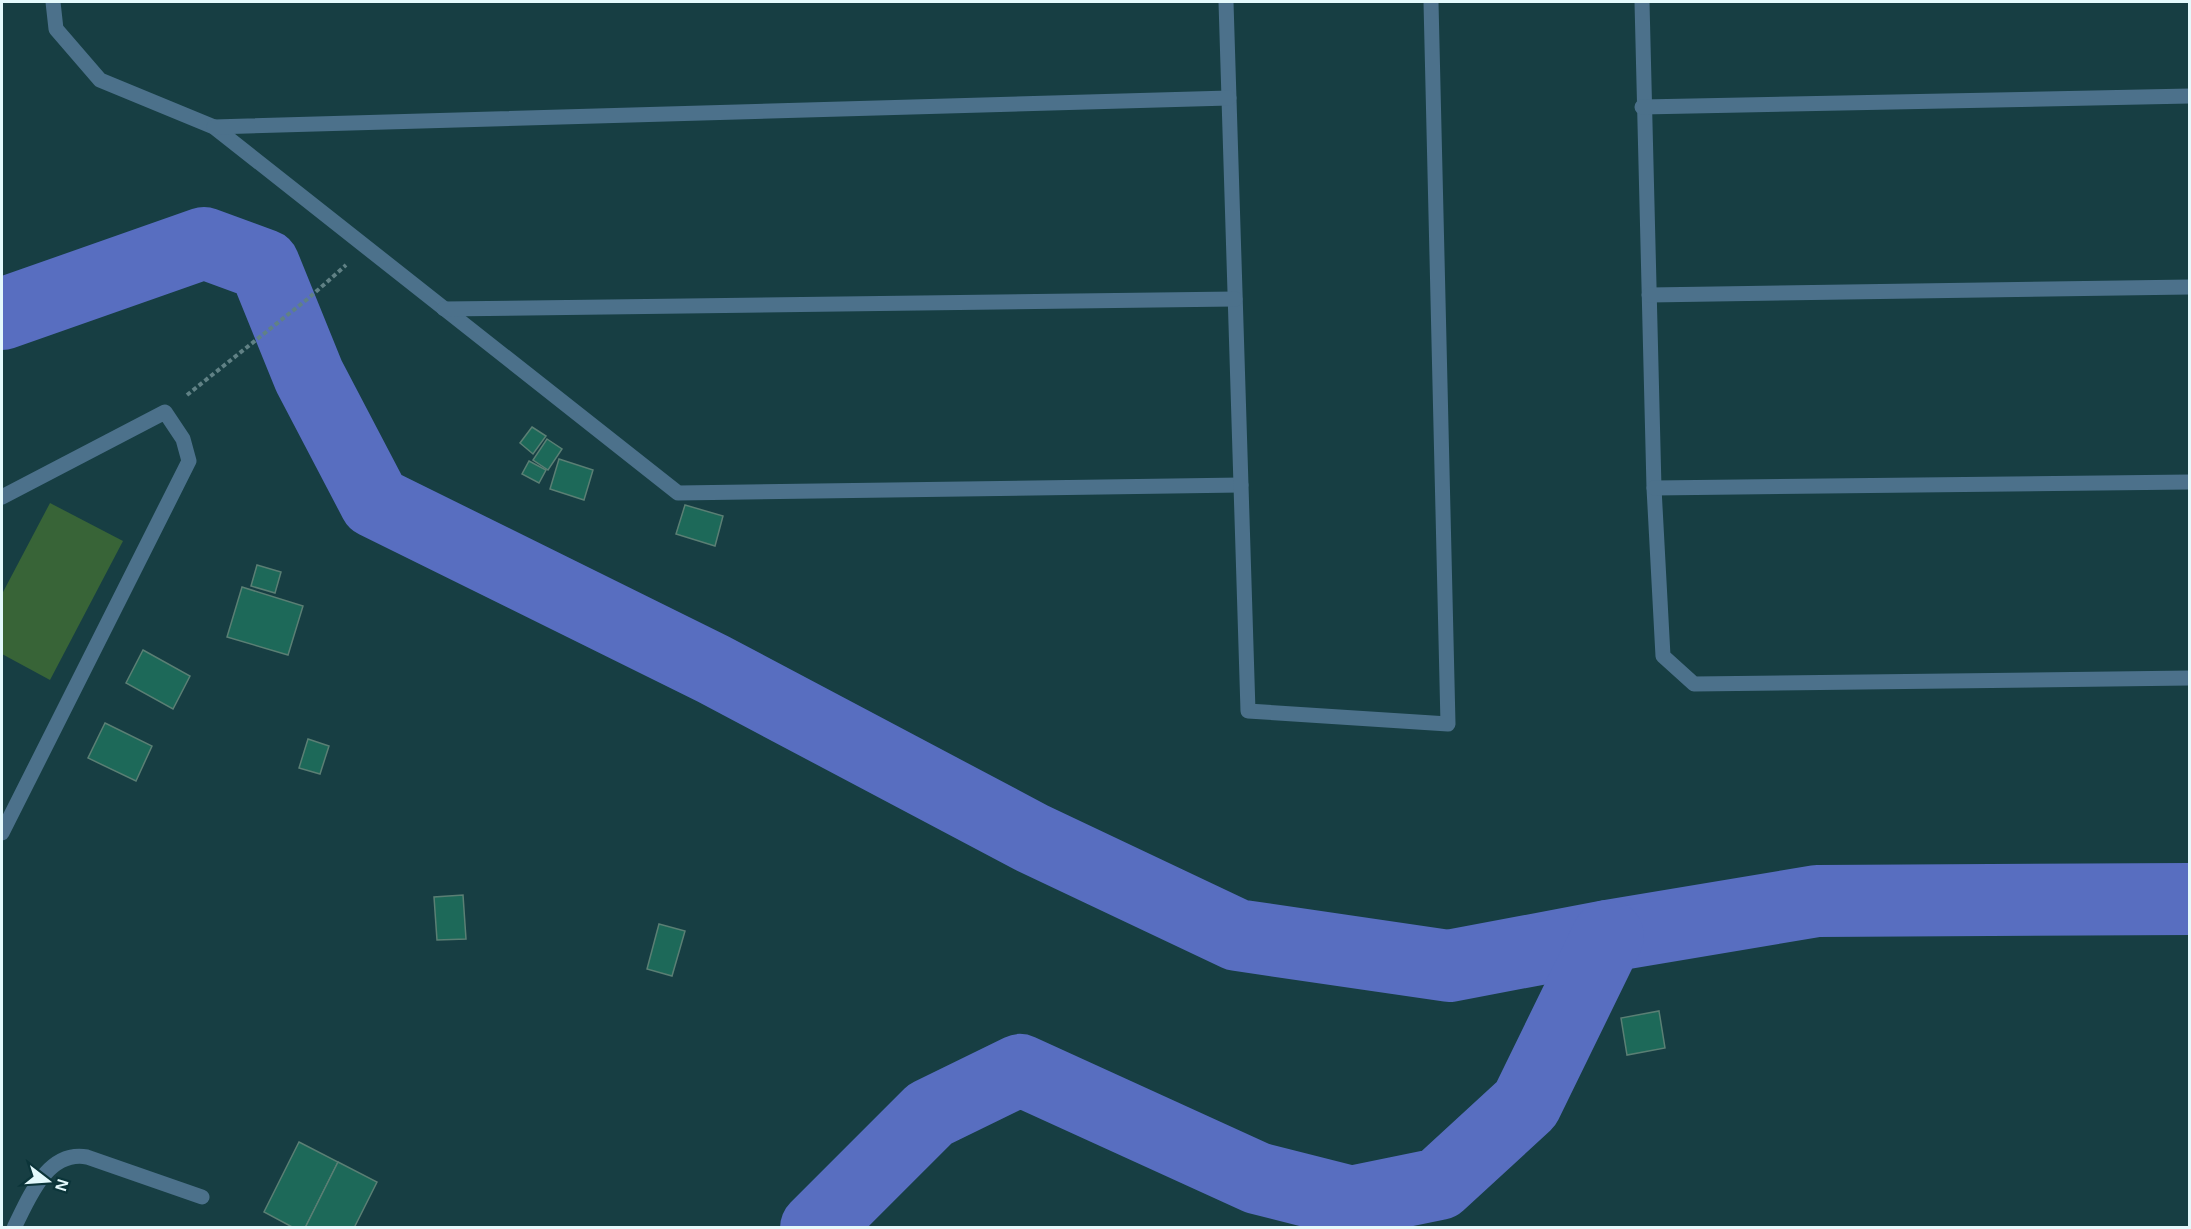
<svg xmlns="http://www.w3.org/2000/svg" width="2191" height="1229" viewBox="0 0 2191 1229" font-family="Arial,sans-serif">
<rect width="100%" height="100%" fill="#173e43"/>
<path fill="#386437" d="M 50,503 L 123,541 L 50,680 L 2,654 L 2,594 Z"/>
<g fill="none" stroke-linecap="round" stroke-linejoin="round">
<g stroke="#586ec0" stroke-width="72">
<path d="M 2,314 L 204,243 L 264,265 L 309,376 L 375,502 L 713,669 L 1032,838 L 1237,935 L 1449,966 L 1608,936 L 1817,901 L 2190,899"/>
<path d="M 816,1228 L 930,1114 L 1020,1070 L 1257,1178 L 1351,1202 L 1439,1184 L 1526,1104 L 1608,936"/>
</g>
</g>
<g fill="#1d6959" stroke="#5a7f74" stroke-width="1.5">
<path d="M 532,427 L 546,436 L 533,454 L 520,443 Z"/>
<path d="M 547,439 L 562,449 L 548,470 L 533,460 Z"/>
<path d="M 559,459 L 593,470 L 584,500 L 550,489 Z"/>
<path d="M 529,461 L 546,470 L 539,483 L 522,474 Z"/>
<path d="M 685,505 L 723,516 L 715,546 L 676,534 Z"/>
<path d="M 257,565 L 281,572 L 275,593 L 251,586 Z"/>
<path d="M 242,587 L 303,606 L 288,655 L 227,637 Z"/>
<path d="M 143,650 L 190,676 L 173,709 L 126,683 Z"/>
<path d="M 105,723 L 152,746 L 136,781 L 88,758 Z"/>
<path d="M 308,739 L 329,746 L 320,774 L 299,768 Z"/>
<path d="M 463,895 L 466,939 L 437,940 L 434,897 Z"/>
<path d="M 659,924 L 685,931 L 672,976 L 647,969 Z"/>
<path d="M 1659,1011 L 1665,1048 L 1627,1055 L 1621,1018 Z"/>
<path d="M 299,1142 L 338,1162 L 305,1228 L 294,1228 L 264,1212 Z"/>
<path d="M 338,1162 L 377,1182 L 354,1228 L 305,1228 Z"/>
</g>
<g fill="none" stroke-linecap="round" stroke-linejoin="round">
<path stroke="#608185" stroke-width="4" stroke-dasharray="4.5 3" stroke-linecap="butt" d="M 187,395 L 310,297 L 346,265"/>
<g stroke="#4c718b" stroke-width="15">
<path d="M 53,2 L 56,29 L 100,80 L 214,127 L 678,493 L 1241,485"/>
<path d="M 1226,2 L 1248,711 L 1448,724 L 1431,2"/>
<path d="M 1642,2 L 1654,488 L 1663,656 L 1694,684 L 2190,678"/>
<path d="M 1642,107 L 2190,96"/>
<path d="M 214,127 L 1229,98"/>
<path d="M 1649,295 L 2190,287"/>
<path d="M 444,309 L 1235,299"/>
<path d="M 1654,488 L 2190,482"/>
<path d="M 2,497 L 165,412 L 183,439 L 189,461 L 2,833"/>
<path d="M 14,1228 C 29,1198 47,1150 87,1157 L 202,1197"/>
</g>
</g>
<rect width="2191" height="1229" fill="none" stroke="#e4f9fc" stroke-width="6"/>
<g transform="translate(48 1181) rotate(107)" stroke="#0b3439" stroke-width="4.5" paint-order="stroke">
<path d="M0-4.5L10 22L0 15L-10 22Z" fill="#e4f9fc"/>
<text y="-9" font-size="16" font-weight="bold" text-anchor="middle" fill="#e4f9fc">N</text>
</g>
</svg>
